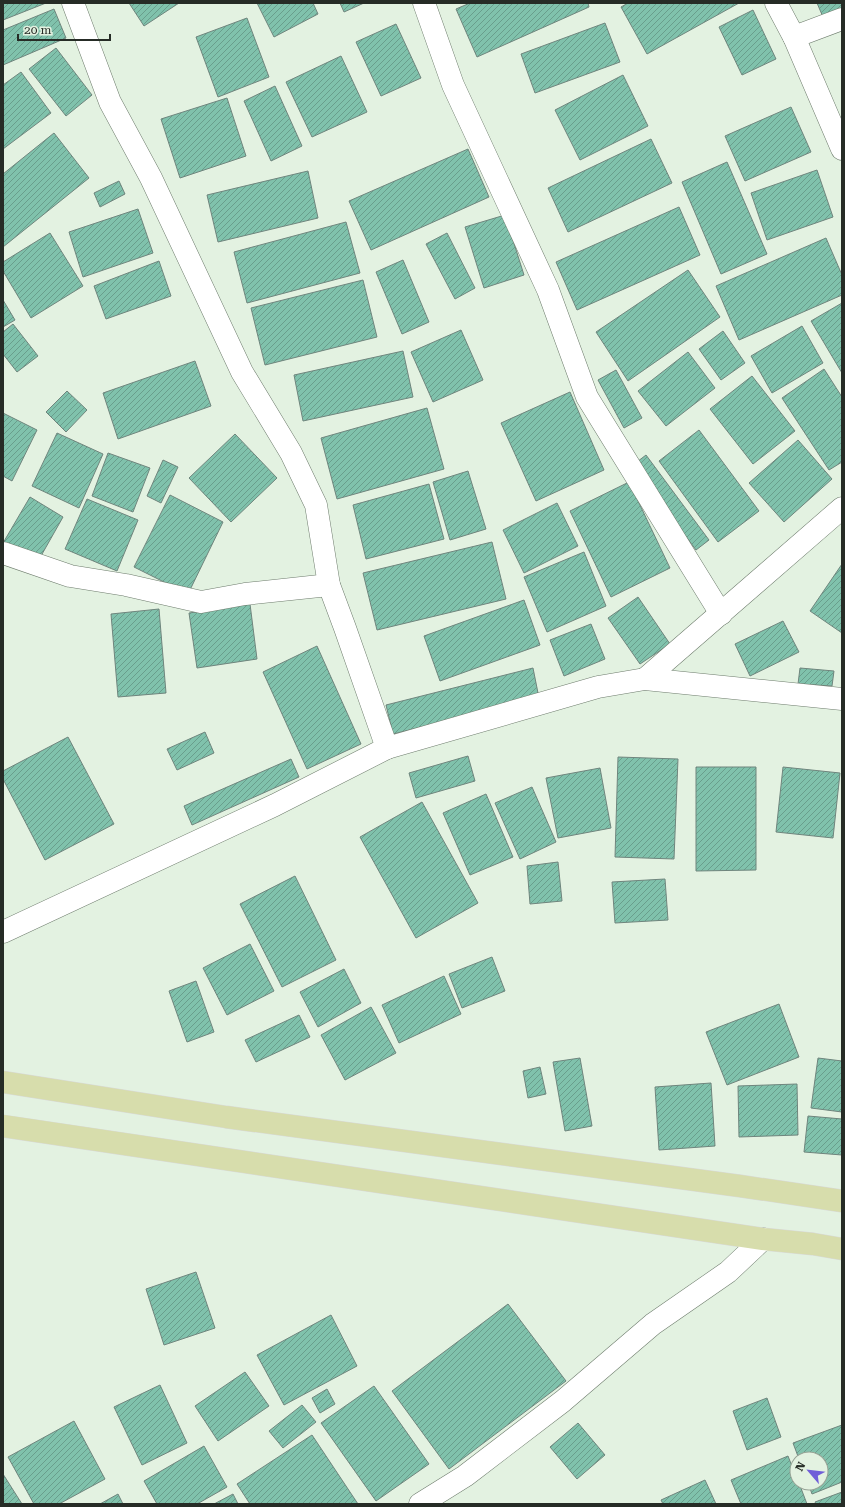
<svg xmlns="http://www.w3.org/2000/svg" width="845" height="1507" viewBox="0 0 845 1507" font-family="'Roboto Serif',serif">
<defs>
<pattern id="building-hatch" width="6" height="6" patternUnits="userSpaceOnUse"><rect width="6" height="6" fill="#80c2ac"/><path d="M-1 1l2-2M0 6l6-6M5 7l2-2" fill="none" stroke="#699e8c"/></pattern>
</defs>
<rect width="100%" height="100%" fill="#e3f2e1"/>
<g fill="url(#building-hatch)" stroke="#6f857d">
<path d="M 3,3 L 46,3 L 3,20 Z"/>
<path d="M 129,3 L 179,3 L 144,26 Z"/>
<path d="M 257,3 L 313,3 L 318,14 L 274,37 Z"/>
<path d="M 340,3 L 364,3 L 344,12 Z"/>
<path d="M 470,3 L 588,3 L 589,7 L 477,57 L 456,9 Z"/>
<path d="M 628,3 L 739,3 L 647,54 L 621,7 Z"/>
<path d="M 817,3 L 842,3 L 842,9 L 823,17 Z"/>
<path d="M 54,9 L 66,38 L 3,65 L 3,30 Z"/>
<path d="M 753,10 L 776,59 L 742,75 L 719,27 Z"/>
<path d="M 247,18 L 269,77 L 218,97 L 196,37 Z"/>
<path d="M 605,23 L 620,62 L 535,93 L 521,54 Z"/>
<path d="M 396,24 L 421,78 L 381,96 L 356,42 Z"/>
<path d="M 56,48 L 92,95 L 66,116 L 29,69 Z"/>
<path d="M 341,56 L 367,112 L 312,137 L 286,82 Z"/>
<path d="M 21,72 L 51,113 L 3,149 L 3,85 Z"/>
<path d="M 623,75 L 648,126 L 580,160 L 555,110 Z"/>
<path d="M 275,86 L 302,146 L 271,161 L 244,101 Z"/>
<path d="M 227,98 L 246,156 L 180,178 L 161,119 Z"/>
<path d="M 791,107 L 811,152 L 745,181 L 725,136 Z"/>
<path d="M 54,133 L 89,178 L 3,247 L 3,174 Z"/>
<path d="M 651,139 L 672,183 L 568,232 L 548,188 Z"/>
<path d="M 468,149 L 489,197 L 371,250 L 349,201 Z"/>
<path d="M 727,162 L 767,254 L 721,274 L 682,182 Z"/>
<path d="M 817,170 L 833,217 L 767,240 L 751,193 Z"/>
<path d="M 308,171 L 318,218 L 218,242 L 207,195 Z"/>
<path d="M 119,181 L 125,194 L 100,207 L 94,193 Z"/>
<path d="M 679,207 L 700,255 L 577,310 L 556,262 Z"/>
<path d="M 138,209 L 153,253 L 83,277 L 69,232 Z"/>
<path d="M 505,215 L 524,275 L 484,288 L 465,227 Z"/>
<path d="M 346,222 L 360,273 L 247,303 L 234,252 Z"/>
<path d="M 50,233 L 83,286 L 31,318 L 3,271 L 3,262 Z"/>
<path d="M 447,233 L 475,288 L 455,299 L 426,244 Z"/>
<path d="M 826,238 L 842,275 L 842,295 L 739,340 L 716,286 Z"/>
<path d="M 403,260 L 429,322 L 402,334 L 376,272 Z"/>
<path d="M 159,261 L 171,296 L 106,319 L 94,286 Z"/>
<path d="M 688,270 L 720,317 L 628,381 L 596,332 Z"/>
<path d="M 363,280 L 377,337 L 265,365 L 251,308 Z"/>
<path d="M 3,300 L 15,320 L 3,327 Z"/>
<path d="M 842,303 L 842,373 L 811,321 Z"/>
<path d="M 13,324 L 38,356 L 17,372 L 3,354 L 3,332 Z"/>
<path d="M 802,326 L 823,363 L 772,393 L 751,356 Z"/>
<path d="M 461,330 L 483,380 L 433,402 L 411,352 Z"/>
<path d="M 723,331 L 745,363 L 721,380 L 699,349 Z"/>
<path d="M 403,351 L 413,397 L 303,421 L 294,375 Z"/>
<path d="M 688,352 L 715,388 L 666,426 L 638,391 Z"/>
<path d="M 195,361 L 211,406 L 118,439 L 103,393 Z"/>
<path d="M 824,369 L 842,397 L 842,462 L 829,470 L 782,398 Z"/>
<path d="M 616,370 L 642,418 L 624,428 L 598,380 Z"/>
<path d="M 752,376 L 795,431 L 753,464 L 710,409 Z"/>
<path d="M 67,391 L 87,410 L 66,432 L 46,412 Z"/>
<path d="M 570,392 L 604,470 L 536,501 L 501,423 Z"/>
<path d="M 427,408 L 444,469 L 337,499 L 321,438 Z"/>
<path d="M 3,413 L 37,430 L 12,481 L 3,476 Z"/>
<path d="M 699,430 L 759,511 L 718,542 L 659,461 Z"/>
<path d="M 57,433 L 103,454 L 79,508 L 32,486 Z"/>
<path d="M 235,434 L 277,478 L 231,522 L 189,478 Z"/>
<path d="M 798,440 L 832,479 L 784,522 L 749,483 Z"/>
<path d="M 108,453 L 150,468 L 133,512 L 92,496 Z"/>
<path d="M 646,455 L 709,540 L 696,550 L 633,465 Z"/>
<path d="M 163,460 L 178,467 L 161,503 L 147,496 Z"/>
<path d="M 468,471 L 486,529 L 450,540 L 433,482 Z"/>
<path d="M 629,482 L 670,568 L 611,597 L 570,511 Z"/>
<path d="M 429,484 L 444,539 L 366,559 L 353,505 Z"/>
<path d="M 170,495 L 223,522 L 188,594 L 134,567 Z"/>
<path d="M 30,497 L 63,517 L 37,563 L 3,543 Z"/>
<path d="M 87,499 L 138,520 L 117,571 L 65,549 Z"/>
<path d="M 557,503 L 578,546 L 524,573 L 503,530 Z"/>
<path d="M 492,542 L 506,599 L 377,630 L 363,573 Z"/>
<path d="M 584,552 L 606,606 L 547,632 L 524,577 Z"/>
<path d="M 842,564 L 842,633 L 810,611 Z"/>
<path d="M 638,597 L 670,644 L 640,664 L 608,618 Z"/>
<path d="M 524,600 L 540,645 L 440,681 L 424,636 Z"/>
<path d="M 250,604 L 257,659 L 197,668 L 189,613 Z"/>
<path d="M 159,609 L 166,693 L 118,697 L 111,614 Z"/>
<path d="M 783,621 L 799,652 L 750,676 L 735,644 Z"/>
<path d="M 591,624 L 605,659 L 564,676 L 550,640 Z"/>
<path d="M 317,646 L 361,744 L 307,769 L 263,672 Z"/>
<path d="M 533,668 L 539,698 L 393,734 L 386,705 Z"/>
<path d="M 800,668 L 834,671 L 832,686 L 798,684 Z"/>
<path d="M 205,732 L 214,753 L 177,770 L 167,749 Z"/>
<path d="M 68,737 L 114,824 L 45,860 L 3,779 L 3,771 Z"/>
<path d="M 468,756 L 475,781 L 416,798 L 409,773 Z"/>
<path d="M 618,757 L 678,759 L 674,859 L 615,857 Z"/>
<path d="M 291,759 L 299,777 L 192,825 L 184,806 Z"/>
<path d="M 696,767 L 756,767 L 756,870 L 696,871 Z"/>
<path d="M 783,767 L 840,773 L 833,838 L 776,832 Z"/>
<path d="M 600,768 L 611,828 L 558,838 L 546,778 Z"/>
<path d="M 532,787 L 556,842 L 520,859 L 495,803 Z"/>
<path d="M 486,794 L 513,857 L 470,875 L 443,813 Z"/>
<path d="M 422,802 L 478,903 L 416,938 L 360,837 Z"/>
<path d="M 558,862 L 562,901 L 530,904 L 527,866 Z"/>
<path d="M 295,876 L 336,960 L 282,987 L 240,904 Z"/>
<path d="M 665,879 L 668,920 L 615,923 L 612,882 Z"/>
<path d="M 250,944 L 274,991 L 227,1015 L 203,968 Z"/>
<path d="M 492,957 L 505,991 L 462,1008 L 449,974 Z"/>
<path d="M 344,969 L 361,1003 L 318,1027 L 300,992 Z"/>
<path d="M 444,976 L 461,1014 L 399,1043 L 382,1005 Z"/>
<path d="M 196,981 L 214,1032 L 187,1042 L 169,991 Z"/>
<path d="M 779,1004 L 799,1057 L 727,1085 L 706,1032 Z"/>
<path d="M 371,1007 L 396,1053 L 345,1080 L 321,1035 Z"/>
<path d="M 299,1015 L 310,1037 L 256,1062 L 245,1040 Z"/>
<path d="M 580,1058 L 592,1126 L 565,1131 L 553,1062 Z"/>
<path d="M 818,1058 L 842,1061 L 842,1112 L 811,1108 Z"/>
<path d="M 540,1067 L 546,1094 L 528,1098 L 523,1071 Z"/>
<path d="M 711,1083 L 715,1146 L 659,1150 L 655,1087 Z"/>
<path d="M 797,1084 L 798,1135 L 739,1137 L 738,1086 Z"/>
<path d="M 808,1116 L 842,1119 L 842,1155 L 804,1152 Z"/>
<path d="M 196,1272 L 215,1328 L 164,1345 L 146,1289 Z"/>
<path d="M 508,1304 L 566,1381 L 449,1469 L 392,1391 Z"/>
<path d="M 331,1315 L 357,1366 L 284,1405 L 257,1355 Z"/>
<path d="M 245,1372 L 269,1406 L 218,1441 L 195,1406 Z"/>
<path d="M 160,1385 L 187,1443 L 142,1465 L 114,1407 Z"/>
<path d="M 374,1386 L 429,1464 L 376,1501 L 321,1423 Z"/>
<path d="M 327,1389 L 335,1404 L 320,1413 L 312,1398 Z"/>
<path d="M 767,1398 L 781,1437 L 747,1450 L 733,1411 Z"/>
<path d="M 302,1405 L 316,1422 L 283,1448 L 269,1431 Z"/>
<path d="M 74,1421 L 105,1479 L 59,1504 L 34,1504 L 8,1457 Z"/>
<path d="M 578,1423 L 605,1455 L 577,1479 L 550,1447 Z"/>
<path d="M 842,1425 L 842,1482 L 812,1494 L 808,1483 L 821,1483 L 821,1459 L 799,1459 L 793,1443 Z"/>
<path d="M 312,1435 L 358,1504 L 250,1504 L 237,1484 Z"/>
<path d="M 204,1446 L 227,1487 L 197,1504 L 157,1504 L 144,1481 Z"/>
<path d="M 788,1456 L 797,1479 L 797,1483 L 799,1483 L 807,1504 L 741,1504 L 731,1480 Z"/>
<path d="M 3,1474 L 22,1504 L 3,1504 Z"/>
<path d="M 705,1480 L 716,1504 L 663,1504 L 661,1500 Z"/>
<path d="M 842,1492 L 842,1504 L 816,1504 L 815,1502 Z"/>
<path d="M 118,1494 L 123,1504 L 100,1504 Z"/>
<path d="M 233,1494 L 238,1504 L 214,1504 Z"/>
</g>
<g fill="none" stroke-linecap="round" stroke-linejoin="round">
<g stroke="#6e7c6d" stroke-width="23">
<g id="minor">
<path d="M 73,3 L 110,102 L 151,178 L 242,372 L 291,453 L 316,505 L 329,585 L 345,628 L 387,748"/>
<path d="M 424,3 L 453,85 L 548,290 L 587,397 L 721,614"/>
<path d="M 776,3 L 794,37 L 842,149"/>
<path d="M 794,37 L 842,19"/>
<path d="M 3,553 L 70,576 L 126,585 L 201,602 L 245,594 L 329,585"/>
<path d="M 645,679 L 842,508"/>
<path d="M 3,932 L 275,805 L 387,748 L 598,687 L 645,679 L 842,699"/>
<path d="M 420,1504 L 465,1476 L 563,1401 L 653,1324 L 728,1272 L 763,1239"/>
</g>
</g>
<g stroke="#d8d9d8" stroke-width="23">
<g id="major">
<path d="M 3,1082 L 226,1117 L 740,1186 L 842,1201"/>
<path d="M 3,1126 L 763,1239 L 813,1244 L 842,1249"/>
</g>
</g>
<use href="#minor" stroke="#fff" stroke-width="22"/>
<use href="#major" stroke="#d7ddac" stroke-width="22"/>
</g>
<rect width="845" height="1507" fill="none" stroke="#262c26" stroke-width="8"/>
<g transform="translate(809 1471) rotate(298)"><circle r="19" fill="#e3f2e1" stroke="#97a396"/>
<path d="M0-3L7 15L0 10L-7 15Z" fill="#705ed8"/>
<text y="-6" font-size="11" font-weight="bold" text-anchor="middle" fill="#262c26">N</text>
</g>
<path d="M18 34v6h92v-6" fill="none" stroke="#262c26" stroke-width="2"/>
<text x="24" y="34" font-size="12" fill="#262c26" stroke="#e3f2e1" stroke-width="3" paint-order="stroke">20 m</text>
</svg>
